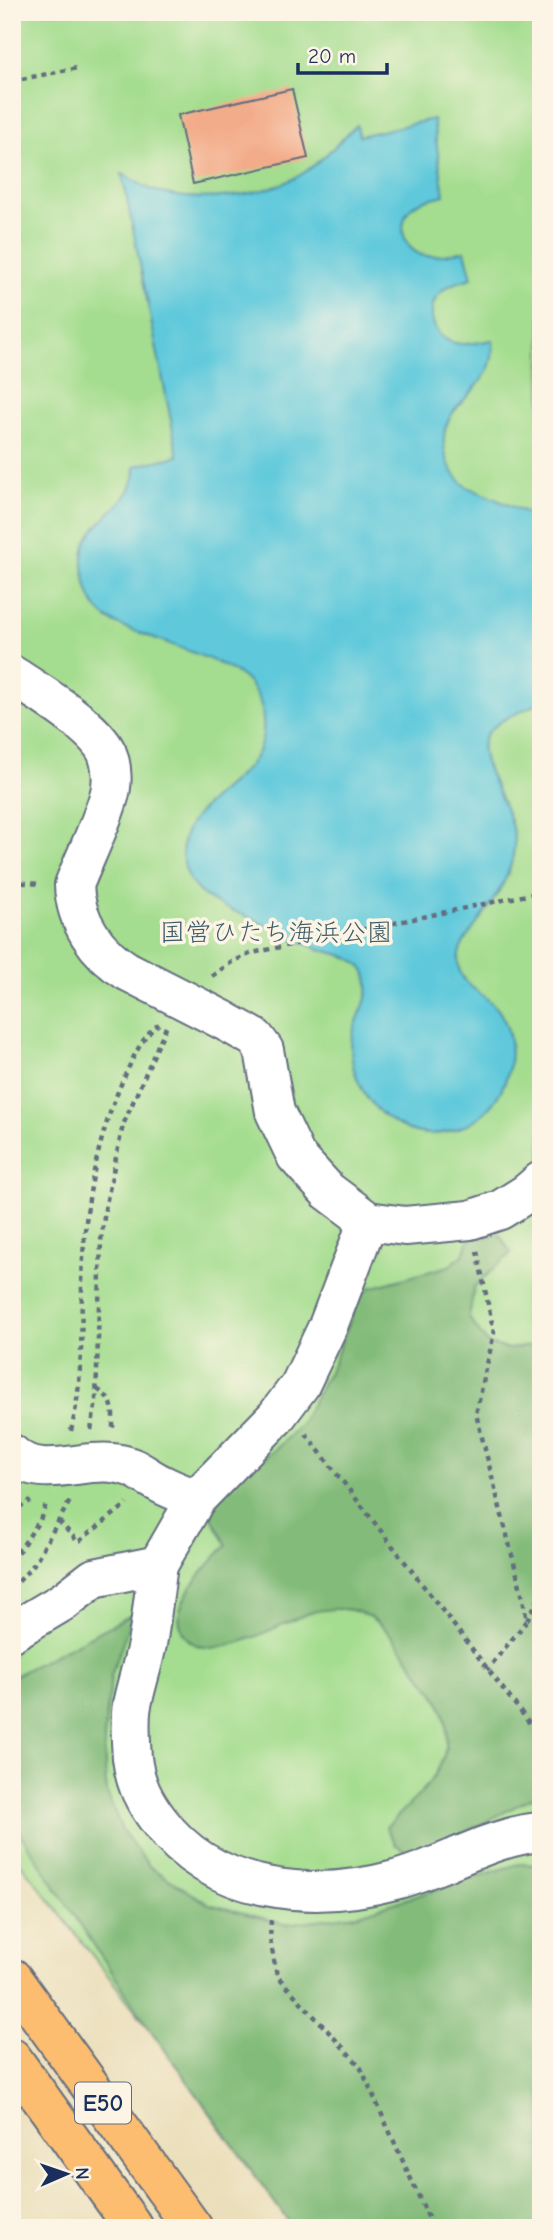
<svg xmlns="http://www.w3.org/2000/svg" width="553" height="2240" viewBox="0 0 553 2240" font-family="'Comic Neue','Klee One',sans-serif">
<rect width="100%" height="100%" fill="#fcf5e5"/>
<filter id="ink" filterUnits="userSpaceOnUse"><feTurbulence type="fractalNoise" baseFrequency=".0143" numOctaves="2"/><feDisplacementMap in="SourceGraphic" scale="14" xChannelSelector="R" yChannelSelector="G"/><feConvolveMatrix kernelMatrix="1 2 1 2 8 2 1 2 1" color-interpolation-filters="sRGB"/></filter>
<filter id="wash" filterUnits="userSpaceOnUse"><feTurbulence type="fractalNoise" baseFrequency=".00686" numOctaves="4" result="noise"/><feDisplacementMap in="SourceGraphic" scale="28" xChannelSelector="R" yChannelSelector="G"/><feGaussianBlur stdDeviation="1.57" result="paint"/><feColorMatrix in="noise" values="0 0 0 0 0 0 0 0 0 0 0 0 0 0 0 0 0 1.4 0 .05"/><feComposite in="paint" operator="in"/></filter>
<g filter="url(#wash)">
<rect width="100%" height="100%" fill="#ebdfbb"/>
<path fill="#a4dd8f" stroke="#608676" stroke-width="2" d="M 12,12 L 541,12 L 541,2228 L 293,2228 L 152,2032 L 12,1852 Z"/>
<g fill="#83bc7a" stroke="#4f766c" stroke-width="2">
<path d="M 499,1234 L 511,1253 L 474,1287 L 469,1318 L 488,1344 L 509,1349 L 541,1344 L 541,1793 L 430,1851 L 407,1852 L 395,1844 L 386,1827 C 421,1793 463,1761 441,1706 C 435,1691 420,1676 411,1662 C 397,1643 382,1619 358,1612 C 345,1607 323,1609 310,1613 C 280,1622 194,1679 180,1624 C 174,1598 211,1562 227,1545 L 213,1520 L 211,1506 L 236,1478 L 276,1449 L 301,1424 L 333,1364 L 362,1290 L 449,1266 L 463,1255 L 469,1239 Z"/>
<path d="M 133,1614 L 111,1676 L 104,1739 L 106,1790 L 122,1830 L 150,1867 L 209,1904 L 285,1924 L 356,1915 L 518,1864 L 541,1865 L 541,2228 L 293,2228 L 152,2032 L 12,1822 L 12,1677 Z"/>
</g>
<path fill="#5fc9db" stroke="#3d7c9c" stroke-width="2" d="M 433,119 L 444,195 C 434,198 421,199 413,206 C 395,222 403,253 427,256 C 439,257 453,253 465,251 L 472,278 C 461,281 450,284 442,291 C 424,307 431,338 455,343 C 467,346 480,342 493,340 C 493,354 492,365 484,376 C 476,390 462,400 452,414 C 436,438 445,470 467,487 L 541,519 L 541,702 C 523,711 493,720 484,739 C 474,764 517,810 514,847 C 513,874 494,900 478,922 C 470,934 458,946 458,962 C 459,988 490,994 501,1014 C 523,1052 506,1106 466,1125 C 444,1136 421,1137 400,1126 C 368,1110 347,1073 352,1038 C 355,1017 376,993 365,972 C 355,955 335,954 318,949 C 297,941 276,930 255,920 C 235,910 210,905 195,887 C 189,881 185,869 183,859 C 175,812 234,791 255,757 C 262,746 264,732 263,720 C 263,705 256,690 245,679 C 226,662 166,643 140,633 C 126,628 110,623 100,612 C 92,604 87,589 85,577 C 70,517 137,515 135,466 L 178,456 L 122,174 C 131,178 140,185 150,189 C 193,206 267,197 305,172 C 324,159 340,140 357,125 L 359,136 Z"/>
<g id="blocks">
<path fill="#f3ac8a" d="M 292,89 L 308,158 L 193,184 L 178,115 Z"/>
</g>
</g>
<g filter="url(#ink)">
<use href="#blocks" fill-opacity="0" stroke="#646d7f" stroke-width="2"/>
<g fill="none" stroke-linecap="round" stroke-linejoin="round">
<g stroke="#646d7f" stroke-width="42">
<g id="minor">
<path d="M 12,675 C 38,692 95,726 107,753 C 113,768 113,786 108,800 C 99,829 85,857 74,885 C 75,921 97,953 127,971"/>
<path d="M 223,1020 L 255,1038 L 264,1050 L 275,1112 L 296,1156 L 328,1191 L 368,1221 L 405,1226 L 470,1220 L 500,1210 L 527,1193 L 541,1181"/>
<path d="M 12,1454 C 38,1480 80,1459 112,1463 C 136,1465 141,1474 161,1484 C 172,1490 184,1494 196,1499"/>
<path d="M 158,1565 C 154,1591 152,1617 147,1644 C 143,1664 136,1685 132,1705 C 129,1721 131,1742 132,1758 C 135,1784 144,1801 159,1821 C 213,1894 313,1902 395,1880 C 444,1867 490,1836 541,1832"/>
<path d="M 12,1632 L 64,1601 L 94,1578 L 158,1565 L 196,1499 L 276,1417 L 300,1385 L 328,1326 L 368,1221"/>
</g>
</g>
<g stroke="#646d7f" stroke-width="42">
<g id="highway">
<path d="M 12,1978 L 193,2228"/>
<path d="M 12,2058 L 134,2228"/>
</g>
</g>
<g stroke="#646d7f" stroke-width="4.5" stroke-dasharray="5 5" stroke-linecap="butt">
<path d="M 12,81 L 77,68"/>
<path d="M 12,882 L 41,884"/>
<path d="M 212,976 L 232,962 L 252,953 L 541,892"/>
<path d="M 477,1251 L 494,1333 L 476,1414 L 522,1594 L 527,1621 L 487,1670"/>
<path d="M 97,1389 C 115,1401 113,1408 113,1429"/>
<path d="M 91,1430 L 96,1401 L 101,1241 L 105,1209 L 123,1125 L 166,1027"/>
<path d="M 71,1431 C 83,1383 81,1335 82,1286 C 83,1217 94,1146 122,1082 C 132,1061 140,1038 159,1024"/>
<path d="M 306,1434 L 541,1738"/>
<path d="M 12,1514 L 17,1508 L 31,1501"/>
<path d="M 59,1521 L 78,1542 L 127,1504"/>
<path d="M 12,1561 L 40,1520 L 47,1502"/>
<path d="M 12,1589 L 34,1564 L 71,1499"/>
<path d="M 527,1620 L 541,1594"/>
<path d="M 271,1920 L 270,1939 L 277,1976 L 360,2066 L 433,2228"/>
</g>
<use href="#minor" stroke="#fff" stroke-width="38"/>
<use href="#highway" stroke="#fcbd6f" stroke-width="38"/>
<g stroke="#646d7f" stroke-width="42" stroke-linecap="butt">
<path id="minor-bridge" d="M 127,971 L 223,1020"/>
</g>
<use href="#minor-bridge" stroke="#fff" stroke-width="38"/>
</g>
</g>
<g text-anchor="middle" stroke-width="7" stroke-linejoin="round" paint-order="stroke">
<rect fill="#fcf5e5" stroke="#5e6a86" stroke-width="2" x="75" y="2082.5" width="56" height="41" rx="5"/>
<g font-size="24" font-weight="bold" fill="#1b2f5e">
<text x="103" y="2111">E50</text>
</g>
<g font-size="26" fill="#3d5a6a" stroke="#fcf5e5">
<text x="276" y="941">国営ひたち海浜公園</text>
</g>
</g>
<rect width="553" height="2240" fill="none" stroke="#fcf5e5" stroke-width="42"/>
<g transform="translate(66 2174) rotate(88)" stroke="#fcf5e5" stroke-width="5" paint-order="stroke">
<path d="M0-5L12 26L0 18L-12 26Z" fill="#1b2f5e"/>
<text y="-10" font-size="19" font-weight="bold" text-anchor="middle" fill="#1b2f5e">N</text>
</g>
<path d="M298 63v10h89v-10" fill="none" stroke="#1b2f5e" stroke-width="3.5"/>
<text x="308" y="63" font-size="21" fill="#1b2f5e" stroke="#fcf5e5" stroke-width="5" paint-order="stroke">20 m</text>
</svg>
